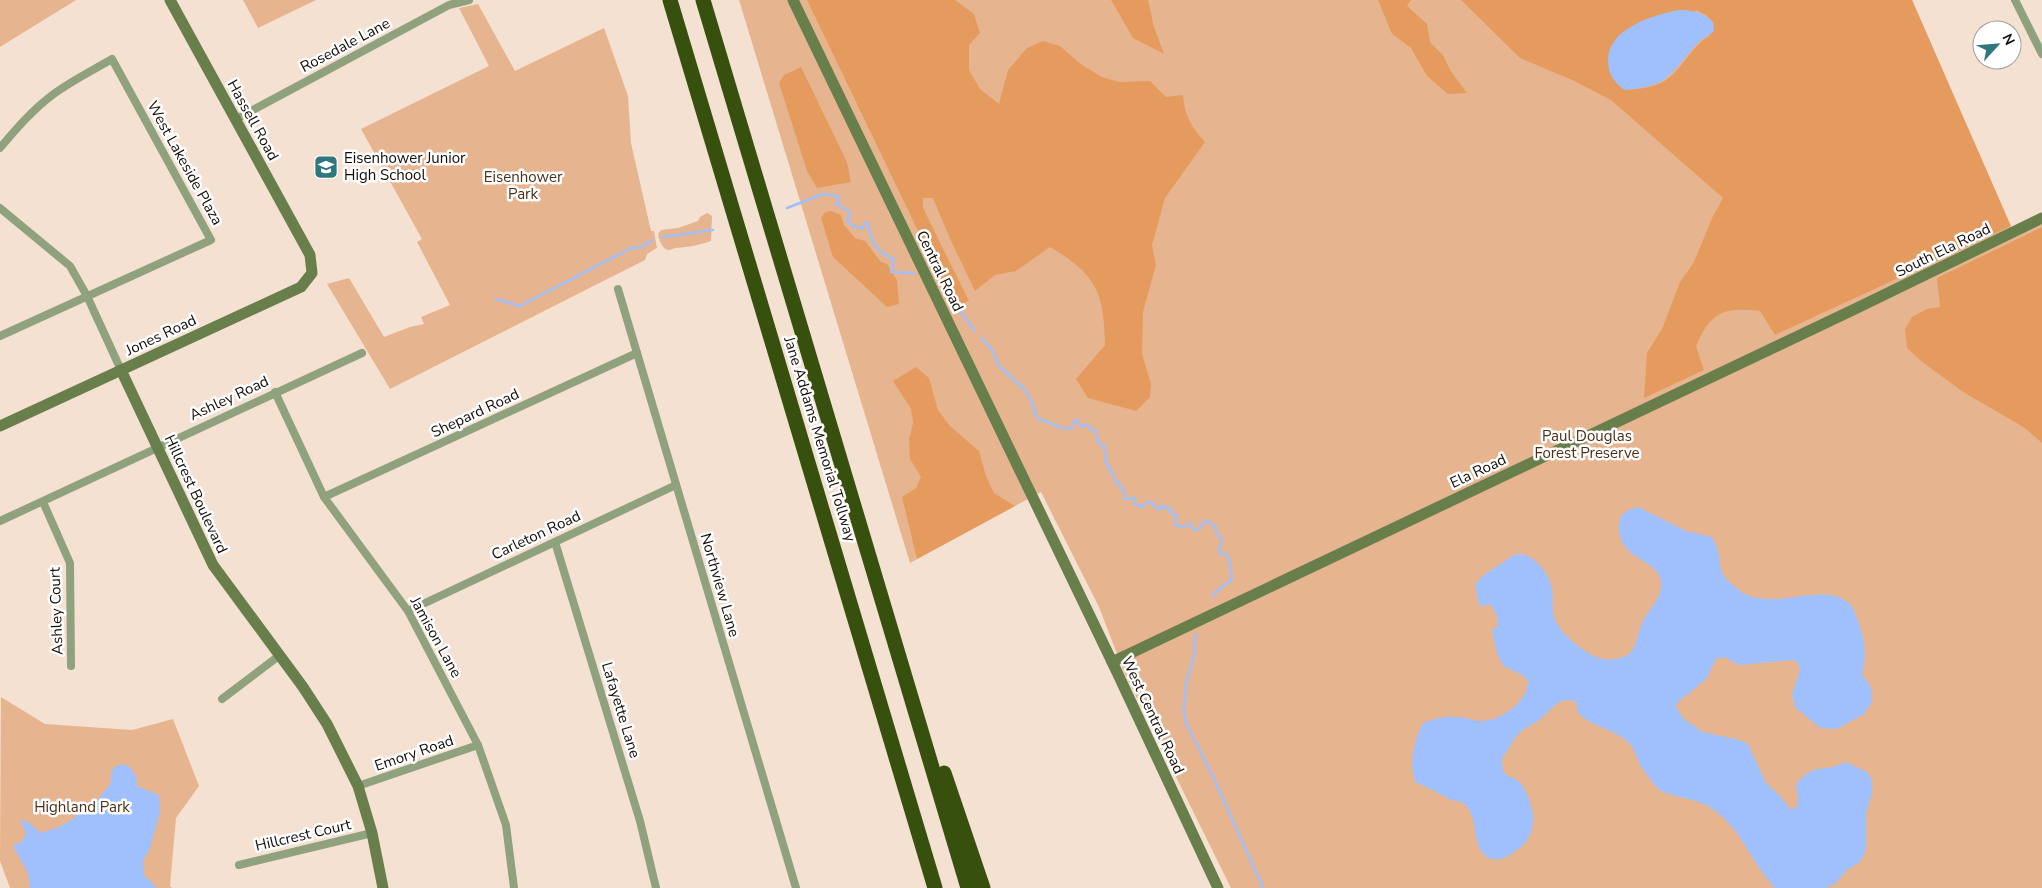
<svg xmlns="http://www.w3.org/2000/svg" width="2042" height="888" viewBox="0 0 2042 888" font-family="'Nunito Sans',sans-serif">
<rect width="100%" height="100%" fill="#f5e1d1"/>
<g fill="#e6b590">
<path d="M 0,0 L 76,0 L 0,47 Z"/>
<path d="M 243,0 L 316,0 L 258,28 Z"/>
<path d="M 739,0 L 1912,0 L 2013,232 L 2042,218 L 2042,888 L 1231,888 L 1124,672 L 1099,607 L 1041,492 L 910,563 Z"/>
<path d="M 478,4 L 515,71 L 604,28 L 628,96 L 631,143 L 651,231 L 654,231 L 657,248 L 647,254 L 645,260 L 390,389 L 327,284 L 349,278 L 384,337 L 410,327 L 424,324 L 421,317 L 450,305 L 417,242 L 422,239 L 361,129 L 489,66 L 459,8 Z"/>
<path d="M 707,213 L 712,216 L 711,241 C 699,245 689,247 676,248 C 674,248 671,250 668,250 C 662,249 659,239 658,234 L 661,230 L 678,228 L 698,221 L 700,217 Z"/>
<path d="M 1,697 L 45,724 L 132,730 L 173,719 L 199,786 L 176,818 L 170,886 L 172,888 L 10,888 L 0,861 Z"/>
</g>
<g fill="#e69b5e" fill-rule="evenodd">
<path d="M 807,0 L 955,0 L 974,14 L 980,33 L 969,45 L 969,70 L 980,89 L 999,104 L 1008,70 L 1027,48 L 1043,41 L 1060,46 L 1082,65 L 1102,77 L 1119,82 L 1150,81 L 1166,97 L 1183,95 C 1184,115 1192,128 1205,142 L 1165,198 L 1152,245 L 1156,265 L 1143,312 L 1142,354 L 1151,384 L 1150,397 L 1136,411 L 1088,398 L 1076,379 L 1105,345 C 1104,292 1096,274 1050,247 L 1016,271 L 995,275 L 975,291 L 951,241 L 933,198 L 923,198 L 923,208 L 969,301 L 960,305 L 944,285 Z"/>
<path d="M 1111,0 L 1148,0 L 1154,27 L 1164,54 L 1133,38 Z"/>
<path d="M 1378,0 L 1411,0 L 1407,6 L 1427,24 L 1430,42 L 1443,55 L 1450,70 L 1467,93 L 1448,94 L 1427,76 L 1411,48 L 1392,34 Z"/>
<path d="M 1461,0 L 1912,0 L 2011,226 L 1775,335 L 1760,311 C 1723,307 1711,312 1696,346 L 1704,370 L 1644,398 L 1647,353 L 1662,329 L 1680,282 L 1694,262 L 1713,216 L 1723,198 L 1611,100 L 1572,80 L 1520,58 ZM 1696,10 L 1706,15 L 1713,22 L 1709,36 C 1690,48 1683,68 1666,80 C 1654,88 1637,89 1624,90 Z"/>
<path d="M 801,67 L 847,162 L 851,182 L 817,188 L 807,171 L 779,83 L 784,75 Z"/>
<path d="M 831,211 L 841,215 L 844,225 L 855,238 L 865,241 L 881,262 L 887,264 L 897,280 L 899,304 L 887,307 L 833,257 L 821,218 L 825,212 Z"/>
<path d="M 2042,227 L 2042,443 L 2025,428 L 1963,392 L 1921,361 L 1907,348 L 1905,329 L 1912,317 L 1927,309 L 1940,307 L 1937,278 Z"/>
<path d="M 916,367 L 929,378 L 938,410 L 950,426 L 979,451 L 986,476 L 994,493 L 1015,506 L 917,559 L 902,497 L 916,488 L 921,477 L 910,459 L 909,440 L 913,423 L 911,409 L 893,381 Z"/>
</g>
<g fill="#9fc0fd">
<path d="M 1678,10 C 1693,10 1702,12 1713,22 L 1714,31 C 1709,36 1701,39 1696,45 C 1668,76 1670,86 1624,90 C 1614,81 1608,75 1608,61 C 1608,28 1652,16 1678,10 Z"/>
<path d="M 1638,507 L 1686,531 L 1712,537 C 1714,541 1717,546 1718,551 C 1720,558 1719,567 1723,574 C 1725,579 1734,586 1739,590 C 1769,614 1820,581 1847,602 C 1853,606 1856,615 1858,621 C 1865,639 1867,655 1862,674 L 1871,687 L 1872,702 L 1864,714 L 1837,729 L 1820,728 L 1795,707 L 1792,694 L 1800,670 L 1798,663 L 1793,660 L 1739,665 L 1724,657 L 1716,659 L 1706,679 L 1677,703 L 1676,708 L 1685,720 L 1703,732 L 1739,740 L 1748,744 L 1766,783 L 1781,797 L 1791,810 L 1797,806 L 1798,799 L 1796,784 C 1815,761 1823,774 1845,762 L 1867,772 L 1872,780 L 1872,793 L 1866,814 L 1866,850 L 1860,862 L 1846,871 L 1836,883 L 1826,888 L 1775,888 C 1753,865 1743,833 1718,813 C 1697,796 1676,800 1658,789 C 1657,788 1641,767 1640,765 C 1637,758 1635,750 1630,744 C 1615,728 1590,728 1577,711 L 1577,703 C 1561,692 1549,713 1538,721 C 1530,726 1520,730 1515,738 C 1510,745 1509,751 1502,757 C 1502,784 1511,771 1522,785 C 1527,792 1533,808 1533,817 C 1534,826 1529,840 1523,845 C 1514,852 1501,864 1489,858 C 1469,848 1481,818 1464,804 C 1460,800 1452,801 1447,798 C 1436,792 1428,787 1416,783 C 1408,764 1414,741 1423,723 C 1433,719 1445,716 1456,717 C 1465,717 1474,721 1483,721 C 1502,720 1528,701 1528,681 C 1522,673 1515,672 1507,668 C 1496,661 1495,642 1492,630 L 1498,626 L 1497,616 L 1491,605 L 1487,604 L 1483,607 L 1479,604 L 1475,585 C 1482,574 1493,569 1504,562 C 1508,559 1512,555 1517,554 C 1533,552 1550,575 1552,589 C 1554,600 1551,612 1556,622 C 1563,636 1589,657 1603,659 C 1610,660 1620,659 1626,656 C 1638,649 1637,631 1644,619 C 1650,608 1663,597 1661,582 C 1659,558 1617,561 1619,525 C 1620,512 1627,510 1638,507 Z"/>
<path d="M 123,764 C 132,767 138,776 137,786 L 159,795 L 160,812 L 149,851 L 143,860 L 144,875 L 157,888 L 30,888 L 28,873 L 13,846 L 22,841 L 26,834 L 20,819 L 28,822 L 41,833 L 59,827 L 74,818 L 87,805 L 98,799 L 111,783 L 111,774 L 114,767 Z"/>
</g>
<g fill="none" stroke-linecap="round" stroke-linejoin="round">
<g stroke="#9fc0fd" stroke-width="2.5">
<path d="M 787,208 L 823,194 L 838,196 L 839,199 L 836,204 L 849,211 L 850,215 L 847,220 C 849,225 857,228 863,228 L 865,223 L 868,223 C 871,243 875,251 894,259 L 891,272 L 914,273"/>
<path d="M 663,237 L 713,230"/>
<path d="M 945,291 L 975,331"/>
<path d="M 496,299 L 520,306 L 631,248 L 642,247 L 652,240"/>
<path d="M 982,338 L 994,353 L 998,365 L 1026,391 L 1035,409 L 1034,413 L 1040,420 C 1052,421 1059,431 1072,428 L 1074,421 L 1077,420 L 1081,426 L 1087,425 L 1090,429 L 1095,430 L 1099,444 L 1105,446 L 1104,451 L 1107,455 L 1105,463 L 1110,467 L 1109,470 L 1113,473 L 1115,482 L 1119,483 L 1120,487 L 1123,488 L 1125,499 L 1135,498 L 1135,504 L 1142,507 L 1148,502 L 1153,503 L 1156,508 L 1160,509 L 1162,505 L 1167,509 L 1171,508 L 1172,514 L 1177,516 L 1175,524 L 1177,526 L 1186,526 L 1190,523 L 1194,530 L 1200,528 L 1206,520 L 1216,527 L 1216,534 L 1221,537 L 1222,541 L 1220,546 L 1220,554 L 1226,554 L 1229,558 L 1232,579 L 1216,592 L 1213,597"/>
<path d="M 1197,634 L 1194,640 L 1195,652 L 1186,684 L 1184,711 L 1186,723 L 1215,781 L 1263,888"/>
</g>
<g stroke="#90a17e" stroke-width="8">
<path d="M 2015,0 L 2042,54"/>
<path d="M 236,119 L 449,5 L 469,0"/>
<path d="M 0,148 C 17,128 33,109 55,93 C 73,80 93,70 112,59 L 211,240 L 0,336"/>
<path d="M 0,208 L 70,266 L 87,296 L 121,370"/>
<path d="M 618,289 L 796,888"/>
<path d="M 275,392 L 324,497 L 408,611 L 478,745 L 506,825 L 514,888"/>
<path d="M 324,497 L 637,353"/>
<path d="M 43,502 L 70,563 L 71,666"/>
<path d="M 0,521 L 362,353"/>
<path d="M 555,542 L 640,821 L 656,888"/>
<path d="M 408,611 L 676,485"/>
<path d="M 222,699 L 280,655"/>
<path d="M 358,786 L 478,745"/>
<path d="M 239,865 L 372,833"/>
</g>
<g stroke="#687f4b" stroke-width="11">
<path d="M 793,0 L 1116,670 L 1218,888"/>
<path d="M 121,370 L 213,565 L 303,687 L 327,724 L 358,786 L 372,833 L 383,888"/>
<path d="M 0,426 L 301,287 L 312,273 L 310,255 L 170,0"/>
<path d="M 1112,662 L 1857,308 L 2042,218"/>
</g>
<g stroke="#37500e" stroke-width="15">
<path d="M 670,0 L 935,888"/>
<path d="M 703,0 L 968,888"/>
<path d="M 944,773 L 983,888"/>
</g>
</g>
<defs>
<g id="school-square" transform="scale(1.25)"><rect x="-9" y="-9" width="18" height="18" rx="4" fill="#2e777a" stroke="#fff"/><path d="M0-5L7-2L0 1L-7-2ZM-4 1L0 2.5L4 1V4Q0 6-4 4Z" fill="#fff"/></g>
</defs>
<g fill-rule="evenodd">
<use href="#school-square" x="326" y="167"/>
</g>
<g text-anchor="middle" stroke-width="5" stroke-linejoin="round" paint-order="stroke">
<g font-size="15" fill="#120c07" stroke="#fff">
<text transform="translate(345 45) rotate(-28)" y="5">Rosedale Lane</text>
<text transform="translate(253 120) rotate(61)" y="5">Hassell Road</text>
<text transform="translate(185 163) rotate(61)" y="5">West Lakeside Plaza</text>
<text transform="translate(1943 250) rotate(-26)" y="5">South Ela Road</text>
<text transform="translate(940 271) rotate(64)" y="5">Central Road</text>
<text transform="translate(161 335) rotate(-25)" y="5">Jones Road</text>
<text transform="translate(229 398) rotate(-25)" y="5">Ashley Road</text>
<text transform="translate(475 413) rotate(-25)" y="5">Shepard Road</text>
<text transform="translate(820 439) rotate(73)" y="5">Jane Addams Memorial Tollway</text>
<text transform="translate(1478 471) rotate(-25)" y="5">Ela Road</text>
<text transform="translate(196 494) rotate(65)" y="5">Hillcrest Boulevard</text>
<text transform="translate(536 535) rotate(-25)" y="5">Carleton Road</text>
<text transform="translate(720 585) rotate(74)" y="5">Northview Lane</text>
<text transform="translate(56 611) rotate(-92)" y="5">Ashley Court</text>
<text transform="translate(436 637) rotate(61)" y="5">Jamison Lane</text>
<text transform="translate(621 710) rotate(73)" y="5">Lafayette Lane</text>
<text transform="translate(1153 715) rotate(65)" y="5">West Central Road</text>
<text transform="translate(414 753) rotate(-19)" y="5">Emory Road</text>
<text transform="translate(303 835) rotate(-13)" y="5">Hillcrest Court</text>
</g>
<g font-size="15" fill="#120c07" stroke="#fff" text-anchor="start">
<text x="344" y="163">Eisenhower Junior<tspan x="344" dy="17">High School</tspan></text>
</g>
<g font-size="15" fill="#4d2f15" stroke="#fff">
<text x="523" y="182">Eisenhower<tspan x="523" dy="17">Park</tspan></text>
<text x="1587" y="441">Paul Douglas<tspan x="1587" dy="17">Forest Preserve</tspan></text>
<text x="82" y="812">Highland Park</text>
</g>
</g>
<g transform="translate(1997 45) rotate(64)"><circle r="24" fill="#ffffff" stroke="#a09e9c"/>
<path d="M0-4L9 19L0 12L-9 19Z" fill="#2e777a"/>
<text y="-8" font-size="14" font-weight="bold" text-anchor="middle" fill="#120c07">N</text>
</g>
</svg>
